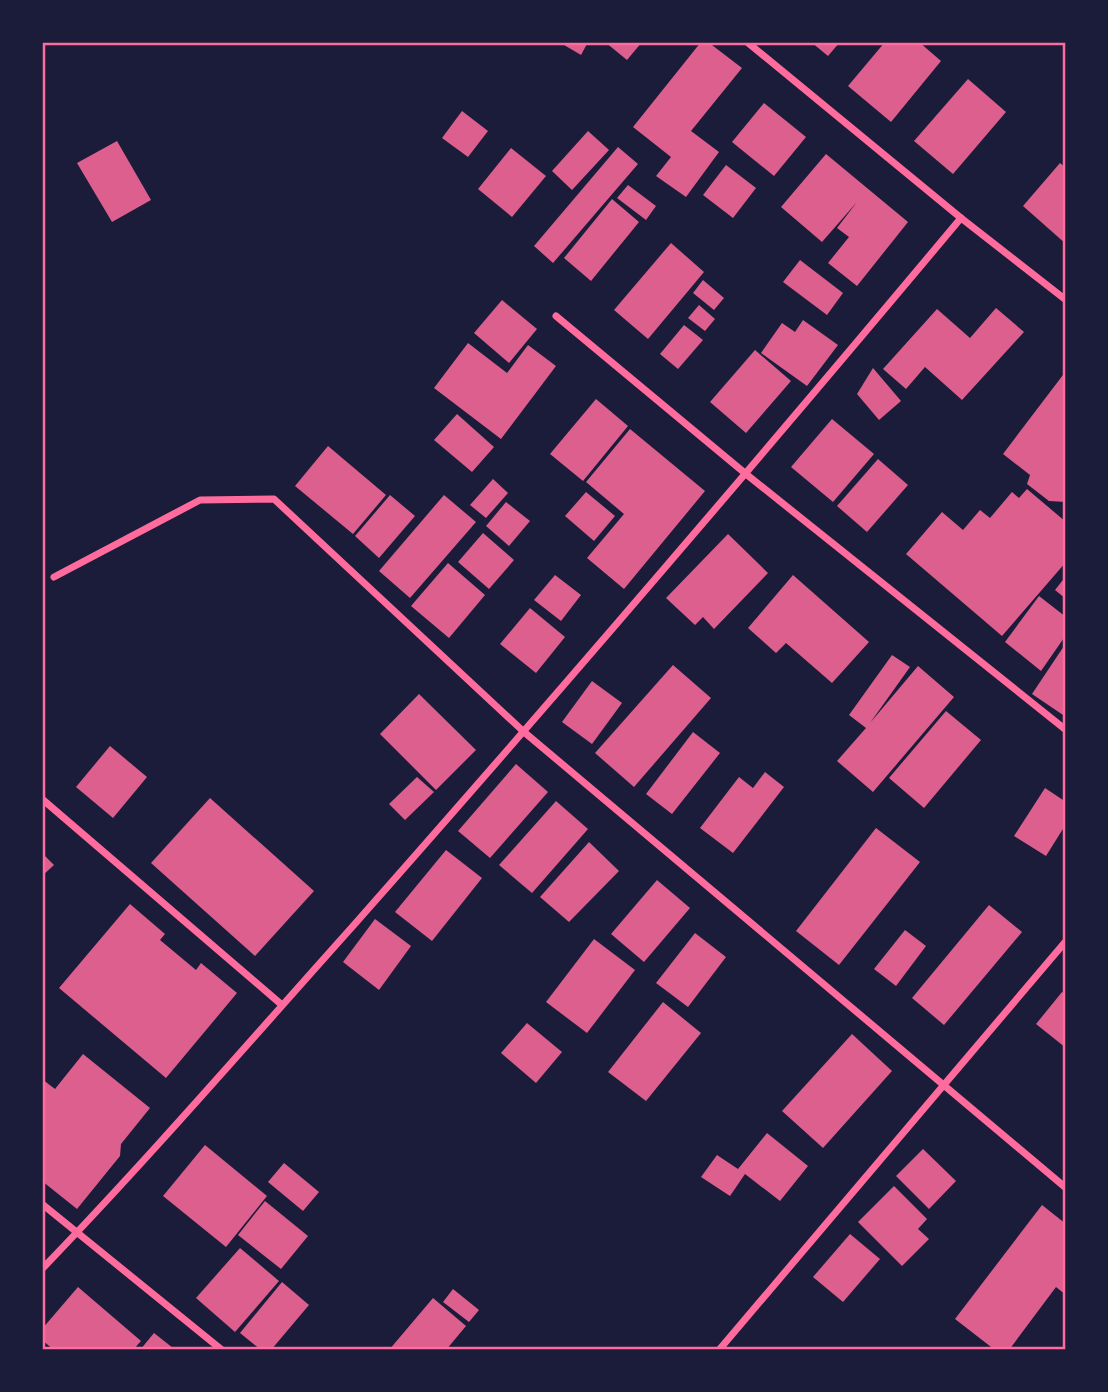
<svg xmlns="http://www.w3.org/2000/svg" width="1108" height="1392" viewBox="0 0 1108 1392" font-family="Figtree,sans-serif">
<rect width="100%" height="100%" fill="#1b1b3a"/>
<g fill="#dd5f8e">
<path d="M 559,42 L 588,42 L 581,55 Z"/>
<path d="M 605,42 L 642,42 L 627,60 Z"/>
<path d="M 701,42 L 708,42 L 742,68 L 691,131 L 719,152 L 686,197 L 656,176 L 671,157 L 633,127 Z"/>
<path d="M 811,42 L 840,42 L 828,56 Z"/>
<path d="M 885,42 L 919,42 L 941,61 L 891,122 L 848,86 Z"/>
<path d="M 968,79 L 1006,112 L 953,174 L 914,141 Z"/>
<path d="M 764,103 L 806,137 L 774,176 L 732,142 Z"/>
<path d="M 462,111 L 488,131 L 468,157 L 442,138 Z"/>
<path d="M 588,131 L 609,150 L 572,190 L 552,171 Z"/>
<path d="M 117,141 L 151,200 L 112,222 L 77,163 Z"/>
<path d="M 618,147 L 638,164 L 553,263 L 534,246 Z"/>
<path d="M 511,148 L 546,176 L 512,217 L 478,189 Z"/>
<path d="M 826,154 L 908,222 L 857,286 L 828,263 L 849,237 L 837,228 L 857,202 L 822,242 L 781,207 Z"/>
<path d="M 1060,163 L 1066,168 L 1066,244 L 1023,206 Z"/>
<path d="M 726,165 L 756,188 L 733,218 L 703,195 Z"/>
<path d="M 628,185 L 656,206 L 646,220 L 617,198 Z"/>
<path d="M 612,199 L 639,222 L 591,281 L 564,258 Z"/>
<path d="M 671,243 L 704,272 L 648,339 L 614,310 Z"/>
<path d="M 800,260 L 843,293 L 827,315 L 783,282 Z"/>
<path d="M 703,280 L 724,298 L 714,310 L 693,293 Z"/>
<path d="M 502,300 L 537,329 L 509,363 L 474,333 Z"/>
<path d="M 699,305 L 715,319 L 705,331 L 688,318 Z"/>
<path d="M 996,308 L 1024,332 L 962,400 L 925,367 L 906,389 L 883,369 L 937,309 L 970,338 Z"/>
<path d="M 803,320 L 838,345 L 807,386 L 761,353 L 782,323 L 795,332 Z"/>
<path d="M 684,325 L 703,340 L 678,369 L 660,354 Z"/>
<path d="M 468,343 L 507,373 L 528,345 L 556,366 L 501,439 L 434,388 Z"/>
<path d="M 755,350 L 791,381 L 746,433 L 710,402 Z"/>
<path d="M 873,368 L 901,401 L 879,420 L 857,394 Z"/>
<path d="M 1066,371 L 1066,502 L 1049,501 L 1027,484 L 1030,475 L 1003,454 Z"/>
<path d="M 596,399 L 628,426 L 583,481 L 550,454 Z"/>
<path d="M 457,414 L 494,447 L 472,472 L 434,440 Z"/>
<path d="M 832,419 L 874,454 L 833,502 L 791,467 Z"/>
<path d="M 630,429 L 705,491 L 624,589 L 587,558 L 624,514 L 586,482 Z"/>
<path d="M 328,446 L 386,495 L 353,534 L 295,486 Z"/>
<path d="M 878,459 L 908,485 L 867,532 L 837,506 Z"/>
<path d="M 493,479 L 508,493 L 486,518 L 470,505 Z"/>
<path d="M 1027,489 L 1066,522 L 1066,562 L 1002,636 L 906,554 L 942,512 L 963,530 L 980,510 L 990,518 L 1012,492 L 1019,498 Z"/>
<path d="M 586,492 L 615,516 L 594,541 L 565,516 Z"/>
<path d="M 390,495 L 415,516 L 379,558 L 355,536 Z"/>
<path d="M 444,495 L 476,522 L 410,598 L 379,571 Z"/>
<path d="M 506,502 L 530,521 L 509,546 L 486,526 Z"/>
<path d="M 483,533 L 514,560 L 489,589 L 458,562 Z"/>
<path d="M 728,534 L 768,573 L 714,629 L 703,617 L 695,625 L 666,598 Z"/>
<path d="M 448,563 L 485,595 L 449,638 L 411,606 Z"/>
<path d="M 555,575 L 581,595 L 561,621 L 534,600 Z"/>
<path d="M 793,575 L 869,642 L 832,683 L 786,643 L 776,653 L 748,628 Z"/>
<path d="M 1066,576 L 1066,599 L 1055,590 Z"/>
<path d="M 1039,596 L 1066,617 L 1066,635 L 1041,671 L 1005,642 Z"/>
<path d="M 530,608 L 565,637 L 536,673 L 500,644 Z"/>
<path d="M 1066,643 L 1066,717 L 1032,694 Z"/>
<path d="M 892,655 L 910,667 L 870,723 L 918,666 L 954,697 L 873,792 L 837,761 L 866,728 L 849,715 Z"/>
<path d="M 673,665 L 711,698 L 634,787 L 595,753 Z"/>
<path d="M 592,681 L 622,703 L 592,744 L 562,722 Z"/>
<path d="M 419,694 L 476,750 L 436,790 L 380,734 Z"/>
<path d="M 946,711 L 981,740 L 924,808 L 889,778 Z"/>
<path d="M 693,732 L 720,753 L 672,814 L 646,794 Z"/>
<path d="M 110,746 L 147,777 L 113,818 L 76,787 Z"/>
<path d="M 516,764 L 548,792 L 490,858 L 458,831 Z"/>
<path d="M 765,772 L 784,787 L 733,853 L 700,828 L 739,777 L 753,788 Z"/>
<path d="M 417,777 L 434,792 L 405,820 L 389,804 Z"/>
<path d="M 1045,788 L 1066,802 L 1066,824 L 1046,856 L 1014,836 Z"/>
<path d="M 210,798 L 314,891 L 255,956 L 151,863 Z"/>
<path d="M 556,801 L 588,829 L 532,893 L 499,865 Z"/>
<path d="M 876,828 L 920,862 L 839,965 L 796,931 Z"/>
<path d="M 589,842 L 619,871 L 569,922 L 540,897 Z"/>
<path d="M 446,850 L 482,878 L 432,941 L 395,912 Z"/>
<path d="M 42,853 L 54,865 L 42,876 Z"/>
<path d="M 657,880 L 690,908 L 644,962 L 611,934 Z"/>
<path d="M 130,904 L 165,934 L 160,940 L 196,970 L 201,963 L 237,993 L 166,1078 L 59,988 Z"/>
<path d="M 989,905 L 1022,932 L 944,1025 L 912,998 Z"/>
<path d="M 375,919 L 411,946 L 379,990 L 343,962 Z"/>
<path d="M 905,930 L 926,946 L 896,986 L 874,969 Z"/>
<path d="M 695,933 L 726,957 L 688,1007 L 656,983 Z"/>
<path d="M 594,939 L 635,970 L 587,1033 L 546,1002 Z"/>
<path d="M 1062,992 L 1066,995 L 1066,1048 L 1036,1024 Z"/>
<path d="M 663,1002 L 701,1033 L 646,1101 L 608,1072 Z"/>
<path d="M 527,1023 L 562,1052 L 536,1083 L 501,1053 Z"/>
<path d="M 852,1034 L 892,1071 L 823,1148 L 782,1111 Z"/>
<path d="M 83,1054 L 150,1108 L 121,1144 L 120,1156 L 77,1209 L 42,1181 L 42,1079 L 55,1089 Z"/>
<path d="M 767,1133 L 808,1166 L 780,1201 L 745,1174 L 730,1196 L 701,1177 L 717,1155 L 738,1169 Z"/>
<path d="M 205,1145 L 267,1196 L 226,1247 L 163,1196 Z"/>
<path d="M 923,1149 L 956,1181 L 929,1209 L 896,1176 Z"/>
<path d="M 284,1163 L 319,1192 L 303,1211 L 268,1182 Z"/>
<path d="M 894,1186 L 927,1219 L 918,1229 L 929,1239 L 902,1266 L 858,1222 Z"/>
<path d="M 265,1201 L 308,1236 L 281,1269 L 238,1235 Z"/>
<path d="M 1042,1205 L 1066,1224 L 1066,1295 L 1056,1287 L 1009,1350 L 995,1350 L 955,1319 Z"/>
<path d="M 850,1234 L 880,1259 L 843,1302 L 813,1277 Z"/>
<path d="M 240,1248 L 279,1281 L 235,1332 L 196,1298 Z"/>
<path d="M 282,1282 L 309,1305 L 271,1350 L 261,1350 L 240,1333 Z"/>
<path d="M 78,1287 L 141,1341 L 133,1350 L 54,1350 L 42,1340 L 42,1329 Z"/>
<path d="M 453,1289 L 479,1310 L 469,1322 L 443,1302 Z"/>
<path d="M 433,1298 L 466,1326 L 446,1350 L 389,1350 Z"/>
<path d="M 154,1333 L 173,1348 L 172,1350 L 140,1350 Z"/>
</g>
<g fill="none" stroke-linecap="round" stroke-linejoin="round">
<g stroke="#ff6b9d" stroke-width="7">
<path d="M 747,42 L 961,218 L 1066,300"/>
<path d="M 556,316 L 746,474 L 1066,730"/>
<path d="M 54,577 L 200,500 L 274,499 L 524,732 L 1066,1188"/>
<path d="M 42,799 L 282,1005"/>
<path d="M 42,1204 L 222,1350"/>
<path d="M 42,1269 C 149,1158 250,1041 353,926 C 559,693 761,457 961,218"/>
<path d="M 719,1350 L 1066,941"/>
</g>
</g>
<rect width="1108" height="1392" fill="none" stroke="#1b1b3a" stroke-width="88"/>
<rect x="44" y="44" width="1020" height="1304" fill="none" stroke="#ff6b9d" stroke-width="2.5"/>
</svg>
